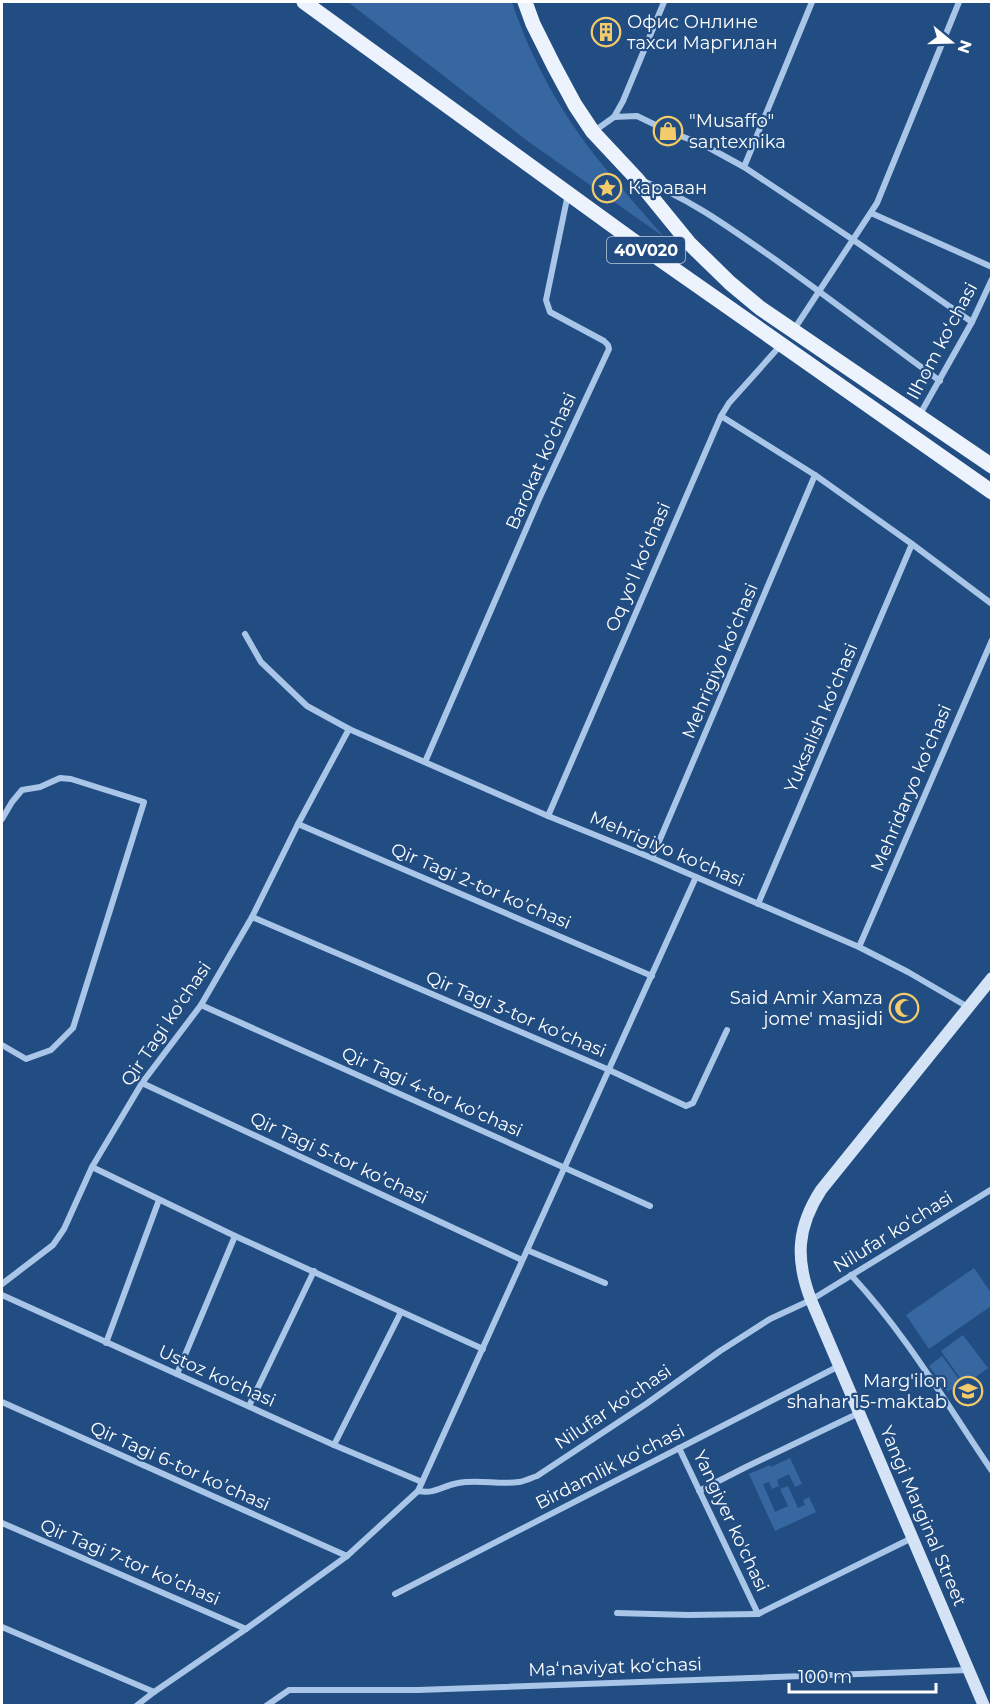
<svg xmlns="http://www.w3.org/2000/svg" width="993" height="1707" viewBox="0 0 993 1707" font-family="Montserrat,sans-serif">
<rect width="100%" height="100%" fill="#224d82"/>
<g fill="#3667a0">
<path d="M 348,2 L 512,2 C 531,60 562,115 601,163 C 621,188 643,213 664,237 L 529,142 Z"/>
<path d="M 974,1268 L 991,1293 L 991,1306 L 929,1349 L 906,1315 Z"/>
<path d="M 963,1335 L 988,1368 L 965,1385 L 941,1351 Z"/>
<path d="M 942,1356 L 961,1382 L 948,1392 L 929,1366 Z"/>
<path d="M 790,1458 L 802,1484 L 795,1487 L 789,1474 L 777,1480 L 779,1486 L 772,1489 L 769,1482 L 763,1484 L 775,1512 L 788,1506 L 780,1489 L 788,1486 L 798,1508 L 805,1505 L 803,1500 L 809,1497 L 816,1512 L 775,1531 L 749,1474 L 770,1465 L 771,1467 Z"/>
</g>
<g fill="none" stroke-linecap="round" stroke-linejoin="round">
<g stroke="#a9c6e8" stroke-width="6">
<path d="M 614,117 L 637,116 L 668,131 L 704,145 L 744,167 L 852,239 L 972,322"/>
<path d="M 593,132 L 614,117 L 623,101 L 664,2"/>
<path d="M 744,167 L 812,2"/>
<path d="M 643,181 C 691,199 731,229 773,258 C 829,298 884,340 940,381"/>
<path d="M 871,213 L 992,267"/>
<path d="M 793,331 L 877,203 L 959,2"/>
<path d="M 721,416 L 815,475 L 912,544 L 992,604"/>
<path d="M 919,416 L 972,322 L 992,279"/>
<path d="M 245,634 L 261,662 L 307,706 L 349,729 L 548,816 L 652,858 L 859,947 L 908,972 L 968,1007"/>
<path d="M 425,762 L 540,497 L 609,349 L 608,345 L 604,341 L 550,312 L 546,300 L 568,194"/>
<path d="M 548,816 L 721,416 L 729,403 L 780,346"/>
<path d="M 2,819 L 12,802 L 22,790 L 40,787 L 60,778 L 71,779 L 144,802 L 73,1028 L 51,1050 L 26,1059 L 2,1045"/>
<path d="M 298,824 L 652,976"/>
<path d="M 652,858 L 815,475"/>
<path d="M 758,904 L 912,544"/>
<path d="M 252,917 L 607,1069 L 686,1106 L 693,1103 L 727,1030"/>
<path d="M 859,947 L 992,640"/>
<path d="M 201,1005 L 650,1206"/>
<path d="M 142,1083 L 522,1260"/>
<path d="M 92,1167 L 235,1236 L 483,1349"/>
<path d="M 527,1250 L 605,1283"/>
<path d="M 851,1275 C 906,1334 947,1405 992,1471"/>
<path d="M 2,1284 L 53,1245 L 64,1229 L 92,1167 L 142,1083 L 201,1005 L 252,917 L 298,824 L 349,729"/>
<path d="M 2,1295 L 334,1445 L 422,1482"/>
<path d="M 106,1343 L 159,1200"/>
<path d="M 177,1374 L 235,1236"/>
<path d="M 2,1402 L 347,1556"/>
<path d="M 249,1406 L 314,1271"/>
<path d="M 334,1445 L 401,1312"/>
<path d="M 679,1448 L 758,1614 L 912,1538"/>
<path d="M 418,1491 C 437,1494 441,1486 458,1483 C 478,1479 500,1485 519,1482 C 525,1481 531,1478 537,1476 L 646,1404 L 720,1351 L 770,1319 L 811,1300 L 992,1189"/>
<path d="M 699,1491 L 746,1467 L 859,1413"/>
<path d="M 2,1523 L 246,1629"/>
<path d="M 395,1594 L 839,1366"/>
<path d="M 617,1613 L 688,1615 L 758,1614"/>
<path d="M 2,1627 L 154,1692"/>
<path d="M 136,1706 L 154,1692 L 246,1629 L 347,1556 L 418,1491 L 696,877"/>
<path d="M 266,1706 L 289,1690 L 418,1690 L 969,1670"/>
</g>
<path stroke="#d4e3f6" stroke-width="12" d="M 984,1706 L 811,1300 C 795,1259 797,1227 821,1190 L 992,978"/>
<g stroke="#ecf3fd" stroke-width="15">
<path d="M 304,2 L 631,239 L 992,492"/>
<path d="M 525,2 L 533,24 L 554,66 L 575,105 L 593,132 L 636,178 L 689,243 L 730,283 L 760,308 L 992,466"/>
</g>
</g>
<defs>
<g id="building-ring" transform="scale(1.5)"><circle r="9.5" fill="#224d82" stroke="#f4cb6b" stroke-width="1.5"/><path d="M-4-6H4V6H1V3H-1V6H-4ZM-2.5-4.3h1.7v1.8h-1.7ZM.8-4.3h1.7v1.8H.8ZM-2.5-1h1.7V.8h-1.7ZM.8-1h1.7V.8H.8Z" fill="#f4cb6b"/></g>
<g id="shop-ring" transform="scale(1.5)"><circle r="9.5" fill="#224d82" stroke="#f4cb6b" stroke-width="1.5"/><path d="M-5-2.5h2.3a2.7 3.5 0 0 1 5.4 0H5L5.5 6h-11ZM-1.5-2.5h3a1.5 2.3 0 0 0-3 0Z" fill="#f4cb6b"/></g>
<g id="sight-ring" transform="scale(1.5)"><circle r="9.5" fill="#224d82" stroke="#f4cb6b" stroke-width="1.5"/><path d="M0-6L1.8-2.2L6-1.7L2.9 1.2L3.7 5.4L0 3.3L-3.7 5.4L-2.9 1.2L-6-1.7L-1.8-2.2Z" fill="#f4cb6b"/></g>
<g id="mosque-ring" transform="scale(1.5)"><circle r="9.5" fill="#224d82" stroke="#f4cb6b" stroke-width="1.5"/><path d="M3.5-4.9A6 6 0 1 0 3.5 4.9A5 5 0 1 1 3.5-4.9Z" fill="#f4cb6b"/></g>
<g id="school-ring" transform="scale(1.5)"><circle r="9.5" fill="#224d82" stroke="#f4cb6b" stroke-width="1.5"/><path d="M0-5L7-2L0 1L-7-2ZM-4 1L0 2.5L4 1V4Q0 6-4 4Z" fill="#f4cb6b"/></g>
</defs>
<g fill-rule="evenodd">
<use href="#building-ring" x="606" y="32"/>
<use href="#shop-ring" x="668" y="131"/>
<use href="#sight-ring" x="607" y="188"/>
<use href="#mosque-ring" x="904" y="1008"/>
<use href="#school-ring" x="968" y="1391"/>
</g>
<g text-anchor="middle" stroke-width="4.5" stroke-linejoin="round" paint-order="stroke">
<rect fill="#224d82" stroke="#bdcada" stroke-width="1.5" x="607" y="237" width="78" height="26" rx="4.5"/>
<g font-size="16" font-weight="bold" fill="#fff">
<text x="646" y="256">40V020</text>
</g>
<g font-size="18" fill="#fff" stroke="#224d82" text-anchor="start">
<text x="627" y="28">Офис Онлине<tspan x="627" dy="21">тахси Маргилан</tspan></text>
<text x="689" y="127">"Musaffo"<tspan x="689" dy="21">santexnika</tspan></text>
<text x="628" y="194">Караван</text>
<text x="883" y="1004" text-anchor="end">Said Amir Xamza<tspan x="883" dy="21">jome' masjidi</tspan></text>
<text x="947" y="1387" text-anchor="end">Marg'ilon<tspan x="947" dy="21">shahar 15-maktab</tspan></text>
</g>
<g font-size="18" fill="#fff" stroke="#224d82">
<text transform="translate(942 341) rotate(-62)" y="6">Ilhom koʻchasi</text>
<text transform="translate(541 461) rotate(-66)" y="6">Barokat koʻchasi</text>
<text transform="translate(638 567) rotate(-67)" y="6">Oq yoʻl koʻchasi</text>
<text transform="translate(720 661) rotate(-67)" y="6">Mehrigiyo koʻchasi</text>
<text transform="translate(821 718) rotate(-67)" y="6">Yuksalish koʻchasi</text>
<text transform="translate(911 788) rotate(-67)" y="6">Mehridaryo koʻchasi</text>
<text transform="translate(667 849) rotate(23)" y="6">Mehrigiyo ko'chasi</text>
<text transform="translate(481 886) rotate(23)" y="6">Qir Tagi 2-tor koʼchasi</text>
<text transform="translate(516 1014) rotate(23)" y="6">Qir Tagi 3-tor koʼchasi</text>
<text transform="translate(166 1024) rotate(-56)" y="6">Qir Tagi ko'chasi</text>
<text transform="translate(432 1092) rotate(24)" y="6">Qir Tagi 4-tor koʼchasi</text>
<text transform="translate(339 1158) rotate(25)" y="6">Qir Tagi 5-tor koʼchasi</text>
<text transform="translate(893 1232) rotate(-32)" y="6">Nilufar koʻchasi</text>
<text transform="translate(217 1376) rotate(24)" y="6">Ustoz ko'chasi</text>
<text transform="translate(613 1407) rotate(-34)" y="6">Nilufar ko'chasi</text>
<text transform="translate(180 1466) rotate(24)" y="6">Qir Tagi 6-tor koʼchasi</text>
<text transform="translate(610 1467) rotate(-27)" y="6">Birdamlik koʻchasi</text>
<text transform="translate(923 1516) rotate(67)" y="6">Yangi Marginal Street</text>
<text transform="translate(731 1521) rotate(65)" y="6">Yangiyer ko'chasi</text>
<text transform="translate(130 1562) rotate(23)" y="6">Qir Tagi 7-tor koʼchasi</text>
<text transform="translate(615 1667) rotate(-2)" y="6">Maʻnaviyat koʻchasi</text>
</g>
</g>
<rect width="993" height="1707" fill="none" stroke="#ffffff" stroke-width="6"/>
<g transform="translate(951 42) rotate(109)" stroke="#224d82" stroke-width="4.5" paint-order="stroke">
<path d="M0-4.5L10 22L0 15L-10 22Z" fill="#ffffff"/>
<text y="-9" font-size="16" font-weight="bold" text-anchor="middle" fill="#ffffff">N</text>
</g>
<path d="M789 1683v9h147v-9" fill="none" stroke="#ffffff" stroke-width="3"/>
<text x="798" y="1683" font-size="18" fill="#ffffff" stroke="#224d82" stroke-width="4.5" paint-order="stroke">100 m</text>
</svg>
